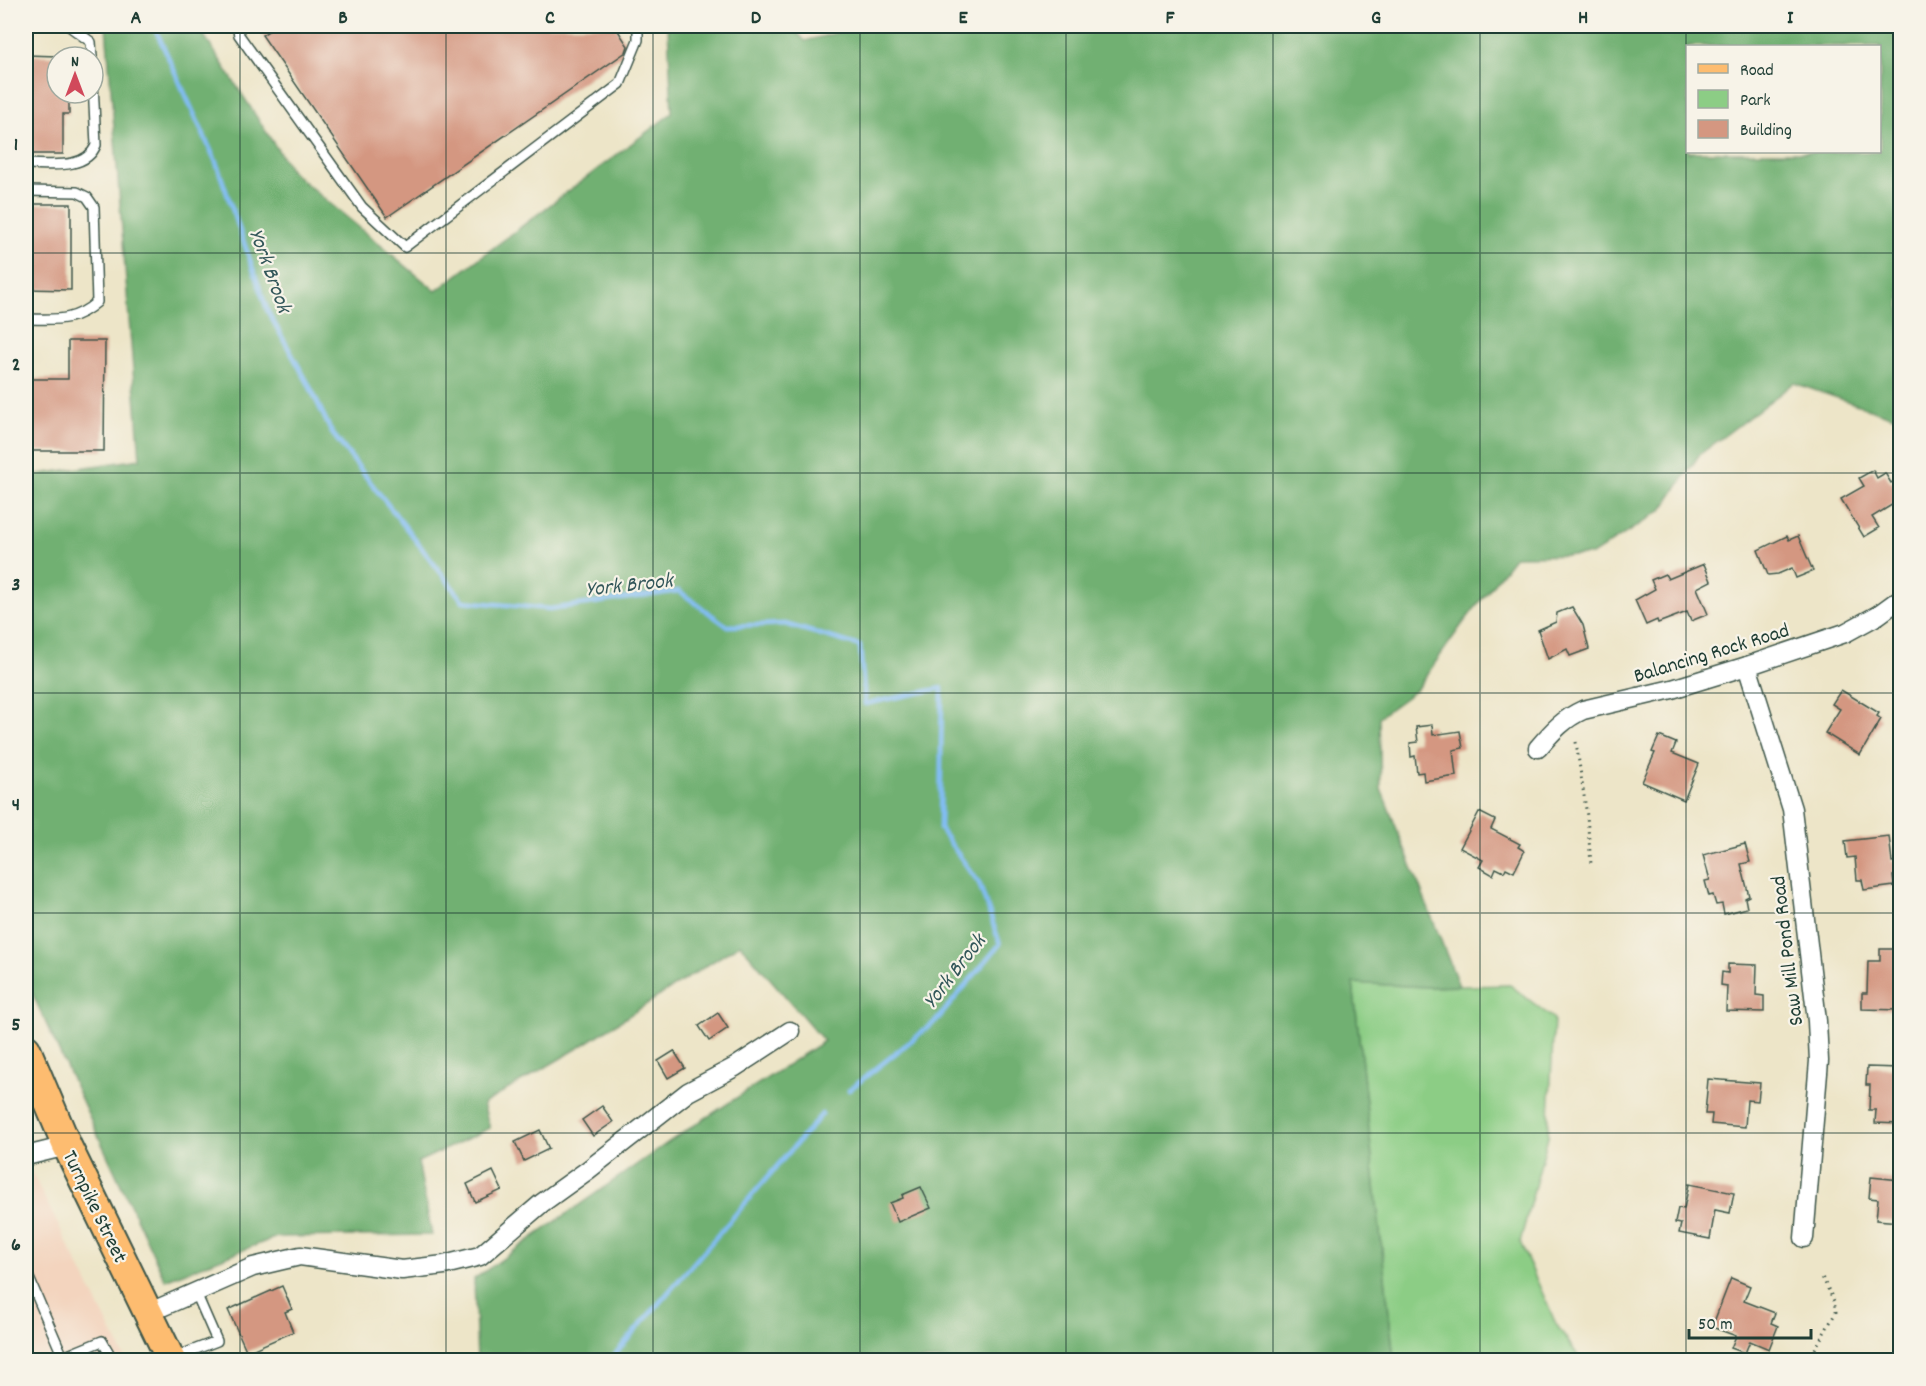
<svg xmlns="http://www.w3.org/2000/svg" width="1926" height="1386" viewBox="0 0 1926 1386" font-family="Dekko,sans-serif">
<rect width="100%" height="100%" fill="#f7f3e8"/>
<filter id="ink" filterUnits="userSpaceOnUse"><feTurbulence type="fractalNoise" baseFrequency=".0167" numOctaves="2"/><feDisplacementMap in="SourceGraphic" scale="12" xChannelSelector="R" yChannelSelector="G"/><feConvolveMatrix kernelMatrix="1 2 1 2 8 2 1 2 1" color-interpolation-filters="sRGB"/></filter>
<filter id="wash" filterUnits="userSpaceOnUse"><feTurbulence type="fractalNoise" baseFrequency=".008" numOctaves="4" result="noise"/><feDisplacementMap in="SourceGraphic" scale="24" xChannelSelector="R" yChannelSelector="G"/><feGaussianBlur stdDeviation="1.35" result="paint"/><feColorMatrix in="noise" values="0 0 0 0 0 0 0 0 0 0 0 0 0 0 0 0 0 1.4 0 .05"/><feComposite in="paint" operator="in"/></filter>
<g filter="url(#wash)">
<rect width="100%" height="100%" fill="#ede5c8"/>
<path fill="#f3d4be" d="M 26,1161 L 126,1360 L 26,1360 Z"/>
<path fill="#8ccd85" stroke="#56855c" stroke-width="1.5" d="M 1353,983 L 1427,987 L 1510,985 L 1554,1019 L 1548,1137 L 1520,1242 L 1556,1324 L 1581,1360 L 1394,1360 Z"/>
<path fill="#71b072" stroke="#487653" stroke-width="1.5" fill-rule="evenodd" d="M 106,26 L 198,26 L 292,172 L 436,291 L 672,113 L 668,26 L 791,26 L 805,41 L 863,26 L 1900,26 L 1900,413 L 1893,417 L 1794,383 L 1699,455 L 1662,510 L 1592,555 L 1515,556 L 1461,626 L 1416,690 L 1379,717 L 1381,789 L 1459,986 L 1427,987 L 1353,983 L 1394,1360 L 477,1360 L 474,1279 L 670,1141 L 824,1041 L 740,944 L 580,1047 L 483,1104 L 490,1128 L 418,1162 L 432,1235 L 277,1237 L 165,1280 L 26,980 L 26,476 L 140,459 ZM 1688,46 L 1880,46 L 1880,152 L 1688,152 Z"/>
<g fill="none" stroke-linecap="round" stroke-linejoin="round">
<g stroke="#82bdf4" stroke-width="4.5">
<path d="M 154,26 L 216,162 L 268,312 L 308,383 L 332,433 L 463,601 L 550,609 L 679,591 L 727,626 L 785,624 L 860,646 L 865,704 L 942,688 L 940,829 L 979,883 L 1000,944 L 936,1021 L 849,1090"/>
<path d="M 610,1360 L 822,1114"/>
</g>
</g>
<g id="blocks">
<g fill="#d49781">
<path d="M 276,26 L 615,26 L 628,46 L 626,52 L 387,217 L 262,35 Z"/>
<path d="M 26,55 L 57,56 L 57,93 L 69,93 L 69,114 L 63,114 L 63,154 L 26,154 Z"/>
<path d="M 26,204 L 71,204 L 71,290 L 26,289 Z"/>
<path d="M 68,341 L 105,341 L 104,451 L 26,451 L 26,379 L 68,379 Z"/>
<path d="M 1873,470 L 1877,478 L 1885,473 L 1891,483 L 1900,477 L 1900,500 L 1872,517 L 1879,528 L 1864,537 L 1841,499 L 1864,486 L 1859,478 Z"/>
<path d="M 1787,536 L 1789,540 L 1798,536 L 1813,571 L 1796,578 L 1792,568 L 1778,574 L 1768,575 L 1758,550 Z"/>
<path d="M 1704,564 L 1711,581 L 1697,588 L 1708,614 L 1691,621 L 1687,612 L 1658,623 L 1657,620 L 1646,625 L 1635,600 L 1655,589 L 1651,580 L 1665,574 L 1668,579 Z"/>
<path d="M 1572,607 L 1583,625 L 1589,649 L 1570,656 L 1567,649 L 1548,659 L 1538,630 L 1556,622 L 1557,613 Z"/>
<path d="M 1841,690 L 1879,713 L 1877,716 L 1881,719 L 1860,755 L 1825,733 L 1840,709 L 1832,704 Z"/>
<path d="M 1432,725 L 1433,735 L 1460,731 L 1463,748 L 1453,750 L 1456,776 L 1424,781 L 1423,772 L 1417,773 L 1415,756 L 1411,757 L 1410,743 L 1418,742 L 1416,727 Z"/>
<path d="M 1659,736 L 1676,743 L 1672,753 L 1699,764 L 1684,800 L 1642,782 L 1655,753 L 1652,752 Z"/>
<path d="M 1479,812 L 1495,820 L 1491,829 L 1520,844 L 1518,847 L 1523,850 L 1524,852 L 1514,872 L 1506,868 L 1504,872 L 1496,868 L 1493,875 L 1479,867 L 1483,860 L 1460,848 Z"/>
<path d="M 1889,836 L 1892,862 L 1900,861 L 1900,875 L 1893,876 L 1894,886 L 1864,890 L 1862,880 L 1857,880 L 1855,857 L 1847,858 L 1845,841 Z"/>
<path d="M 1745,844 L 1750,862 L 1741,864 L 1749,896 L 1745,898 L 1747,908 L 1724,914 L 1722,904 L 1716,905 L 1713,895 L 1709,896 L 1705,881 L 1710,880 L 1703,855 Z"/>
<path d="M 1880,949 L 1900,949 L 1900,1010 L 1862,1009 L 1862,993 L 1867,993 L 1868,961 L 1880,961 Z"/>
<path d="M 1728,964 L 1757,965 L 1756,995 L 1764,996 L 1764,1012 L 1726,1011 L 1727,986 L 1721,985 L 1722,972 L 1728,973 Z"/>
<path d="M 718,1013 L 728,1028 L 709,1041 L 699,1026 Z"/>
<path d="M 674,1051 L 685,1068 L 668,1078 L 658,1061 Z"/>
<path d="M 1867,1067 L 1900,1068 L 1900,1124 L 1875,1123 L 1876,1110 L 1869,1110 L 1870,1085 L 1866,1085 Z"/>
<path d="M 1708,1079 L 1760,1083 L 1758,1101 L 1747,1100 L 1745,1127 L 1711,1124 L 1712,1114 L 1705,1114 Z"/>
<path d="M 602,1106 L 613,1122 L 593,1136 L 582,1120 Z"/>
<path d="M 540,1130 L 549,1149 L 524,1161 L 515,1142 Z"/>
<path d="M 493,1171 L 502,1190 L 475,1202 L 467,1184 Z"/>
<path d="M 1871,1177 L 1900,1180 L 1900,1222 L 1876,1220 L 1878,1199 L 1869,1198 Z"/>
<path d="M 1689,1184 L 1734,1193 L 1730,1213 L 1715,1210 L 1710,1239 L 1679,1233 L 1681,1224 L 1675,1223 L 1678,1208 L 1684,1209 Z"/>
<path d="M 921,1187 L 931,1208 L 898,1222 L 890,1203 L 903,1198 L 902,1195 Z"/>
<path d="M 1731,1278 L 1750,1286 L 1744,1301 L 1775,1313 L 1771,1323 L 1778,1326 L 1769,1349 L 1750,1341 L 1745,1353 L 1731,1348 L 1736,1336 L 1712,1327 Z"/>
<path d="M 282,1286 L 292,1309 L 285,1312 L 293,1332 L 247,1352 L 228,1310 Z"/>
</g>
</g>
</g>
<g filter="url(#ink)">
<use href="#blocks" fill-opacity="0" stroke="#3e564a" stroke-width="1.5"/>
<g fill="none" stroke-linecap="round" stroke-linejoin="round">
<g stroke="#3e564a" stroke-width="12">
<g id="service">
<path d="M 69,26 L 91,42 L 92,57"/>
<path d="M 237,26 L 239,35 L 362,207 L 405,247 L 620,84 L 638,40 L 638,26"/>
<path d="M 26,164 C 48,164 86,171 96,145 L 93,83"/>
<path d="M 26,191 L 77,192 L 87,197 L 94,207 L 97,302 C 73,323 55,319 26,319"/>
<path d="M 26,1271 L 63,1357 L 102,1341 L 113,1360"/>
<path d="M 173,1358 L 217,1341 L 196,1293"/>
</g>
</g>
<g stroke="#3e564a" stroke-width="21">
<g id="minor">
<path d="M 1747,666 L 1792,809 L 1817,1021 L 1819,1061 L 1804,1238"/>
<path d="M 1538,748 C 1552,732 1563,719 1583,710 L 1672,689 L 1747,666 L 1845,633 L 1878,615 L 1900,599"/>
<path d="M 26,1156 L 67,1146"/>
<path d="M 148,1313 L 253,1267 L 300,1256 L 402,1270 L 444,1265 L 480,1256 L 542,1203 L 588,1170 L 688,1092 L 735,1067 L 790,1031"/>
</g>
</g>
<g stroke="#3e564a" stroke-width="32">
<path id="primary" d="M 26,1049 L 67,1146 L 171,1360"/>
</g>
<g stroke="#3e564a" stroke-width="3" stroke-dasharray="1.5 4.5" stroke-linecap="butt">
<path d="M 1576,742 L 1587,816 L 1591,864"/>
<path d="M 1815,1349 L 1836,1312 L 1834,1301 L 1822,1277"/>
</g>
<use href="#service" stroke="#fff" stroke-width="9"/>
<use href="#minor" stroke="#fff" stroke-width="18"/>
<use href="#primary" stroke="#fdbc6f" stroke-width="28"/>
</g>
</g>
<path fill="none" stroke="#1f3d34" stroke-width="1.5" stroke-opacity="0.55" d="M 240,26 L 240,1360M 446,26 L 446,1360M 653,26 L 653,1360M 860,26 L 860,1360M 1066,26 L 1066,1360M 1273,26 L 1273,1360M 1480,26 L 1480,1360M 1686,26 L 1686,1360M 26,253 L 1900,253M 26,473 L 1900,473M 26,693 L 1900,693M 26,913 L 1900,913M 26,1133 L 1900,1133"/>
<g text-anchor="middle" stroke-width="4.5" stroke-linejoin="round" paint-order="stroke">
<g font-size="21" fill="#1f3d34" stroke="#f7f3e8">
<text transform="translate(1711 652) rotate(-17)" y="7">Balancing Rock Road</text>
<text transform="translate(1786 951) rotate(-97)" y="7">Saw Mill Pond Road</text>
<text transform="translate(96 1206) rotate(64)" y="7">Turnpike Street</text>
</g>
<g font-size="22" font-style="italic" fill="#33575a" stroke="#f7f3e8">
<text transform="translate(272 270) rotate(70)" y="8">York Brook</text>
<text transform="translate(629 583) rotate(-6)" y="8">York Brook</text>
<text transform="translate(953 970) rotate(-52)" y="8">York Brook</text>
</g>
</g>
<rect width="1926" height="1386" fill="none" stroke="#f7f3e8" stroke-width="66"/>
<rect x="1686" y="45" width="195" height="108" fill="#f7f3e8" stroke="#a1aaa0" stroke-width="1.5"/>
<rect x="1698" y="64" width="30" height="9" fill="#fdbc6f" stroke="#a1aaa0" stroke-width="1.5"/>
<text x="1740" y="75" font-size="18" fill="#1f3d34">Road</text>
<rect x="1698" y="90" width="30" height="18" fill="#8ccd85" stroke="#a1aaa0" stroke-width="1.5"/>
<text x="1740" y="105" font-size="18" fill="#1f3d34">Park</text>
<rect x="1698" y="120" width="30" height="18" fill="#d49781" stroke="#a1aaa0" stroke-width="1.5"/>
<text x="1740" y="135" font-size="18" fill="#1f3d34">Building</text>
<g transform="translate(75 75)"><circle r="28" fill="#f7f3e8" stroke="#a1aaa0" stroke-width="1.5"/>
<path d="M0-4.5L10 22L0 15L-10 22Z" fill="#d1495b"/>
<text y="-9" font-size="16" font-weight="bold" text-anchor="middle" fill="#1f3d34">N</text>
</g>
<path d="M1689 1329v9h122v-9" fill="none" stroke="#1f3d34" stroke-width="3"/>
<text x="1698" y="1329" font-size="18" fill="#1f3d34" stroke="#f7f3e8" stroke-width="4.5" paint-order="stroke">50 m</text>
<rect x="33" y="33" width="1860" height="1320" fill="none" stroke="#1f3d34" stroke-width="2"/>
<g font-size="20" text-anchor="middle" font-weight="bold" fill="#1f3d34">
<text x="136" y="23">A</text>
<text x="343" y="23">B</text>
<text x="550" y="23">C</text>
<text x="756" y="23">D</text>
<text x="963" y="23">E</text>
<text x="1170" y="23">F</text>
<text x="1376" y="23">G</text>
<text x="1583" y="23">H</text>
<text x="1790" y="23">I</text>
<text x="16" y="150">1</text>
<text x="16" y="370">2</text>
<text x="16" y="590">3</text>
<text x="16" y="810">4</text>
<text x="16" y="1030">5</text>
<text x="16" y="1250">6</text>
</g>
</svg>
